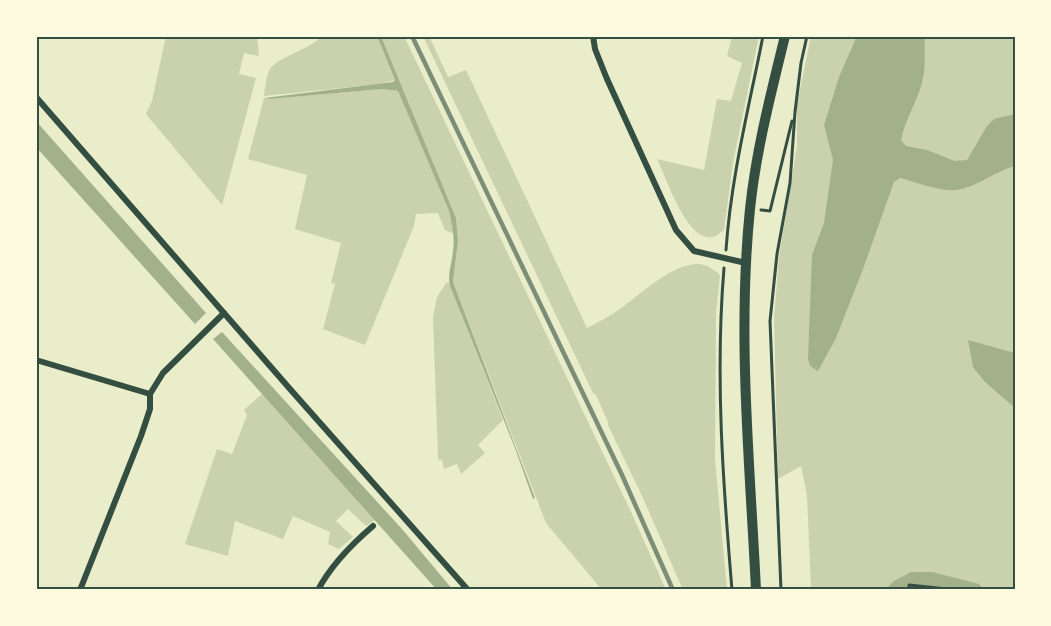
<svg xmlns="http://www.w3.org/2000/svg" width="1051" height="626" viewBox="0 0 1051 626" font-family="Karla,sans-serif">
<rect width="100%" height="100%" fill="#e9edc9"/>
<g fill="#cad2ad">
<path d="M 166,36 L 257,36 L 259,56 L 244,53 L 239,74 L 256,78 L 222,205 L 146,114 L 152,101 Z"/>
<path d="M 322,36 L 377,36 L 395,80 L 380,84 L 264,96 C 265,88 266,76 270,69 C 278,57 309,50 322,36 Z"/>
<path d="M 381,36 L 404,36 L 631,512 L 666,590 L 602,590 L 546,523 L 453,282 L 458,241 L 456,218 Z"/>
<path d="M 423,36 L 429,36 L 448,77 L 466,70 L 587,328 C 595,324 604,319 611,315 C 634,301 671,262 699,264 C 707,265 714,269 720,275 L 716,313 L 715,459 L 727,590 L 683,590 L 643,498 L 608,425 L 608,422 L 596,395 L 593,393 Z"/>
<path d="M 732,36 L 759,36 L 733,163 L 724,230 C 721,232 716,237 712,237 C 687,242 666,177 657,159 L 704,170 L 717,99 L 731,101 L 742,63 L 727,56 Z"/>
<path d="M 811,36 L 1015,36 L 1015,590 L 811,590 L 807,495 L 801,466 L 778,479 L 774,319 L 779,257 L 797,146 L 797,104 Z"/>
<path d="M 382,89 L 398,91 L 449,211 L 454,234 L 445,230 L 438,213 L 416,214 L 414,226 L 365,345 L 323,329 L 335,284 L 331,283 L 341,243 L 295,229 L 307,175 L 248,159 L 264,98 L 270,99 Z"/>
<path d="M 446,283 L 449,283 L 503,420 L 478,445 L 485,453 L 461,474 L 457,464 L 444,469 L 442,459 L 439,461 L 438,457 L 433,317 L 437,297 Z"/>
<path d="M 263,393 L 375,520 L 366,526 L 348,509 L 336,521 L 353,537 L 339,549 L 328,544 L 330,532 L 293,516 L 283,539 L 235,521 L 228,556 L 185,544 L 217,449 L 232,454 L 247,415 L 244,410 Z"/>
</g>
<g fill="#a3b18a">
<path d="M 377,36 L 381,36 L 456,218 L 458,241 L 453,282 L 535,498 L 533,499 L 515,448 L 450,286 C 447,274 452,263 453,251 C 455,237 452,225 449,211 L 398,91 L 382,89 L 270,99 L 264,98 L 393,82 L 395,80 Z"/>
<path d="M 857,36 L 925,36 C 924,50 926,65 923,78 C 919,100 905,118 901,140 L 906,146 L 927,150 L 955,161 L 967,160 L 987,126 L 994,119 L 1015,114 L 1015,166 C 995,171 977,187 957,190 C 940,192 916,182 900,178 L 894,182 L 863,269 L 836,338 L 818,371 L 810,366 L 808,359 L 812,255 L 824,223 L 833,160 L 824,125 L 839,77 Z"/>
<path d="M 36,121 L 206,313 L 195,324 L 36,147 Z"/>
<path d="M 222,332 L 402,529 L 453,590 L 437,590 L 213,339 Z"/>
<path d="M 968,340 L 1015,353 L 1015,408 L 984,381 L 973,367 Z"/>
<path d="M 911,572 L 932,572 L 979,584 L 984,590 L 885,590 L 894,581 Z"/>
</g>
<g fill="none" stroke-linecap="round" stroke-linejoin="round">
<g stroke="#344e41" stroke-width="3">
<path d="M 761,210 L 770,211 L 792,121"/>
<path d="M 726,250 C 731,177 749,107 763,36"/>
<path d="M 724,268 C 715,375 723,483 732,590"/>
<path d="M 781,590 L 770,321 L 777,254 L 790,183 L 795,112 L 801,63 L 807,36"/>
<path d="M 909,590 L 909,585 L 947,589"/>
</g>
<g stroke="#344e41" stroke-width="6">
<path d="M 593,36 L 595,49 L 607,79 L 676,230 L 694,251 L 746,263"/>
<path d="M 36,97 L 290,389 L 468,590"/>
<path d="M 36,270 L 36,273"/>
<path d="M 36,360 L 150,394"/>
<path d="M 80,590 L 141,436 L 150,409 L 150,394 L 163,373 L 224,313"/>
<path d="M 318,590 C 331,565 352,544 373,526"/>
</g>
<path stroke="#344e41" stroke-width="10" d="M 756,590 C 750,464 737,336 750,209 C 756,151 771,93 785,36"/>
<path stroke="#7c8e77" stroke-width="4.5" d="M 412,36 L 622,475 L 673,590"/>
</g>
<rect width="1051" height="626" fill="none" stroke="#fefae0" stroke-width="75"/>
<rect x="38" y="38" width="976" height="550" fill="none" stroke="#344e41" stroke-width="2"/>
</svg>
